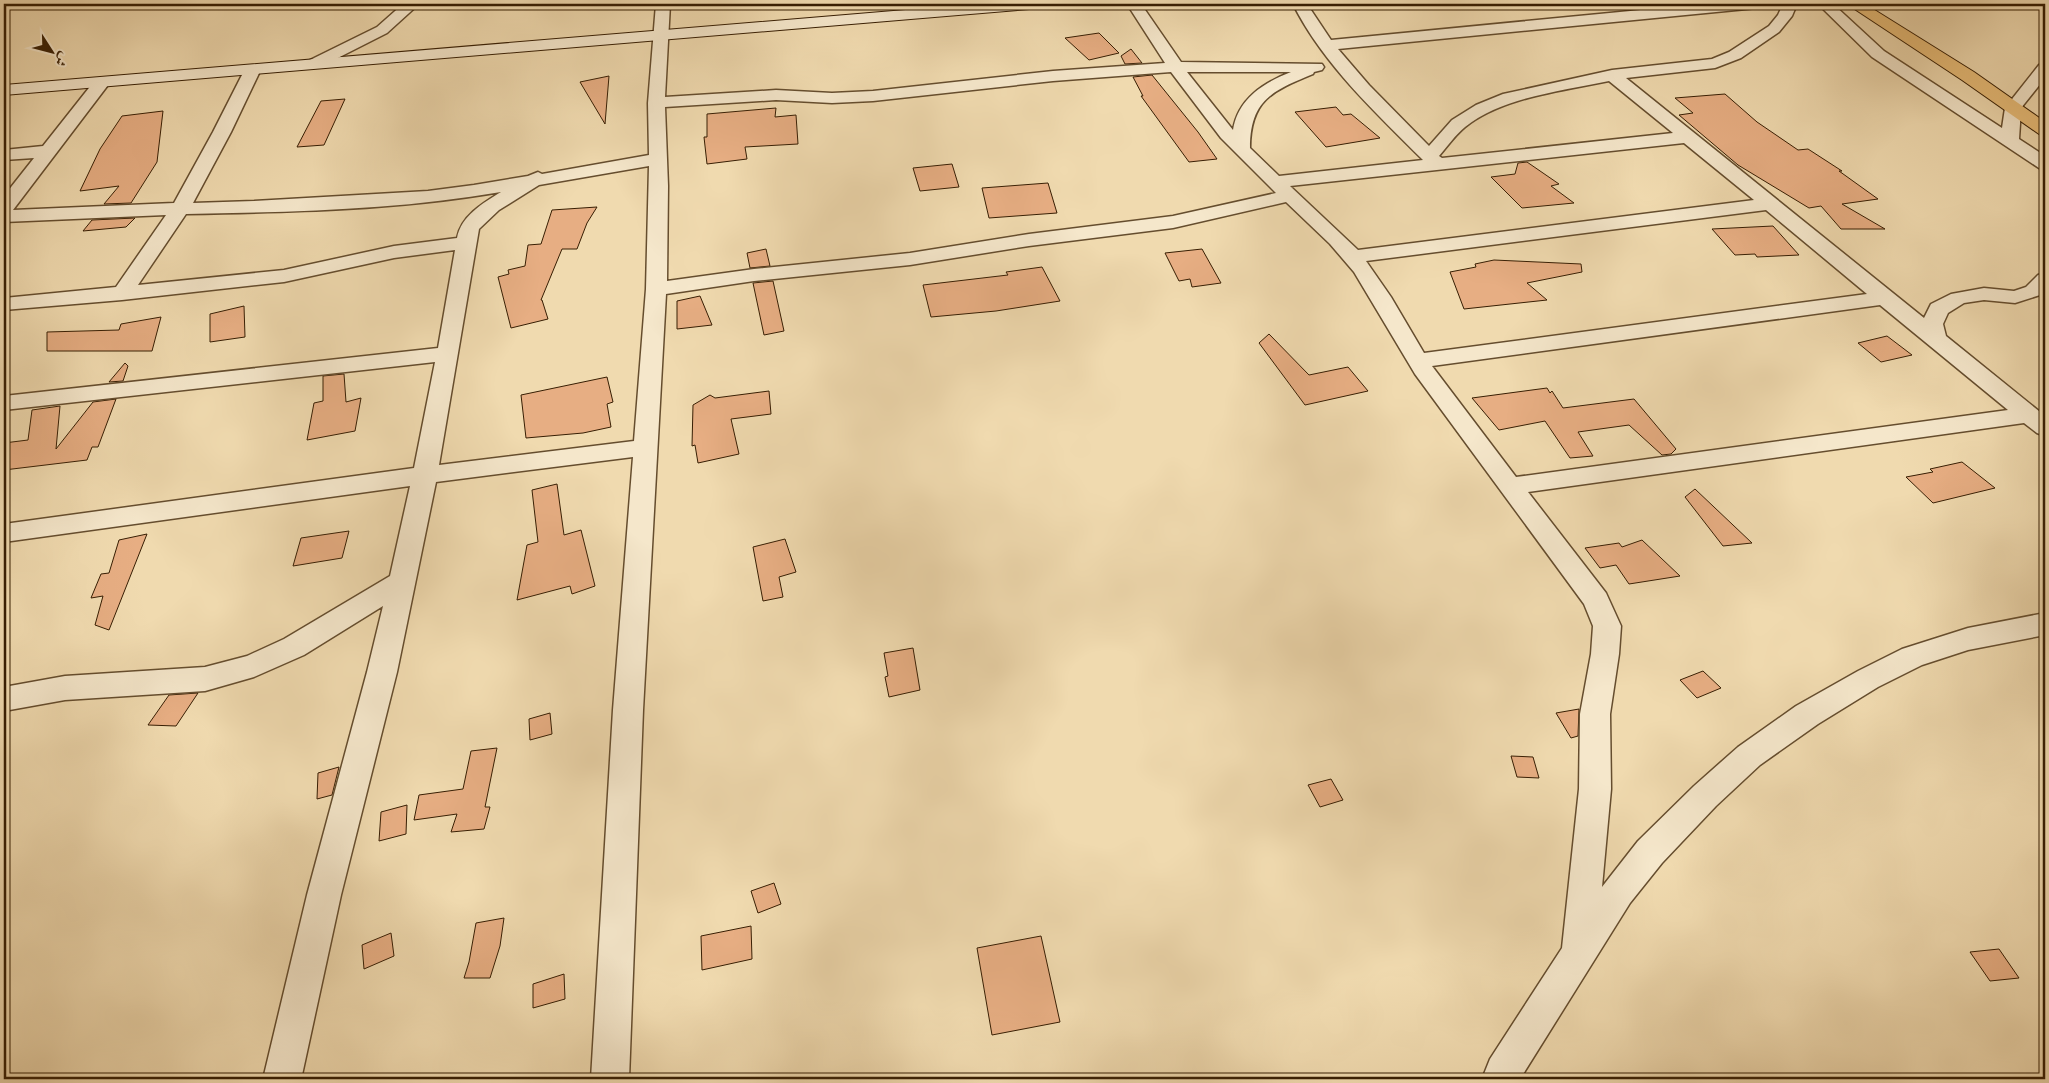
<svg xmlns="http://www.w3.org/2000/svg" width="2049" height="1083" viewBox="0 0 2049 1083" font-family="'Old Standard TT',Amiri,serif">
<rect width="100%" height="100%" fill="#f0daaf"/>
<filter id="stains"><feTurbulence type="fractalNoise" baseFrequency=".004" numOctaves="4"/><feColorMatrix values="0 0 0 0 .2 0 0 0 0 .09 0 0 0 0 .02 0 0 0 .5 -.17"/></filter>
<radialGradient id="worn" r=".72"><stop offset=".6" stop-color="#630" stop-opacity="0"/><stop offset="1" stop-color="#630" stop-opacity=".3"/></radialGradient>
<g fill="#e7ae83" stroke="#371e03">
<path d="M 1099,33 L 1119,53 L 1089,60 L 1065,38 Z"/>
<path d="M 1131,49 L 1142,63 L 1125,64 L 1121,56 Z"/>
<path d="M 1152,75 L 1198,132 L 1217,159 L 1189,162 L 1141,96 L 1143,96 L 1133,77 Z"/>
<path d="M 609,76 L 605,124 L 580,82 Z"/>
<path d="M 1725,94 L 1757,122 L 1798,150 L 1808,149 L 1842,171 L 1839,171 L 1878,199 L 1842,204 L 1885,229 L 1841,229 L 1821,206 L 1809,208 L 1738,165 L 1679,115 L 1693,113 L 1675,98 Z"/>
<path d="M 345,99 L 324,145 L 297,147 L 321,101 Z"/>
<path d="M 1336,107 L 1343,115 L 1351,114 L 1380,138 L 1326,147 L 1295,112 Z"/>
<path d="M 776,108 L 775,117 L 796,115 L 798,144 L 745,147 L 747,159 L 707,164 L 704,137 L 707,137 L 707,114 Z"/>
<path d="M 163,111 L 157,162 L 131,203 L 104,204 L 119,186 L 80,191 L 100,149 L 122,116 Z"/>
<path d="M 1527,162 L 1559,184 L 1551,186 L 1574,203 L 1522,208 L 1491,177 L 1515,174 L 1518,163 Z"/>
<path d="M 952,164 L 959,187 L 920,191 L 913,168 Z"/>
<path d="M 1048,183 L 1057,213 L 989,218 L 982,188 Z"/>
<path d="M 597,207 L 587,223 L 577,249 L 562,249 L 541,300 L 542,300 L 548,319 L 511,328 L 498,277 L 509,274 L 508,270 L 525,266 L 528,245 L 541,244 L 552,210 Z"/>
<path d="M 135,218 L 126,227 L 83,231 L 92,220 Z"/>
<path d="M 1773,226 L 1799,255 L 1757,257 L 1755,254 L 1735,255 L 1712,229 Z"/>
<path d="M 766,249 L 770,266 L 750,268 L 747,253 Z"/>
<path d="M 1202,249 L 1221,283 L 1192,287 L 1190,279 L 1179,281 L 1165,253 Z"/>
<path d="M 1494,260 L 1581,264 L 1582,272 L 1527,283 L 1547,300 L 1464,309 L 1450,272 L 1476,267 L 1475,264 Z"/>
<path d="M 1042,267 L 1060,301 L 996,311 L 931,317 L 923,285 L 1008,275 L 1006,272 Z"/>
<path d="M 773,281 L 784,331 L 764,335 L 753,283 Z"/>
<path d="M 700,296 L 712,325 L 677,329 L 677,301 Z"/>
<path d="M 244,306 L 245,337 L 210,342 L 210,314 Z"/>
<path d="M 161,317 L 152,351 L 47,351 L 47,332 L 119,330 L 121,324 Z"/>
<path d="M 1269,334 L 1309,375 L 1348,367 L 1368,391 L 1305,405 L 1259,343 Z"/>
<path d="M 1887,336 L 1912,355 L 1881,362 L 1858,343 Z"/>
<path d="M 125,363 L 128,366 L 123,381 L 109,382 Z"/>
<path d="M 344,374 L 346,402 L 361,398 L 355,431 L 307,440 L 314,403 L 323,401 L 323,376 Z"/>
<path d="M 607,377 L 613,402 L 607,404 L 611,427 L 583,433 L 526,438 L 521,395 Z"/>
<path d="M 1547,388 L 1550,393 L 1552,391 L 1563,408 L 1634,399 L 1676,449 L 1671,454 L 1662,455 L 1629,425 L 1578,432 L 1593,456 L 1570,458 L 1545,421 L 1499,430 L 1472,398 Z"/>
<path d="M 769,391 L 771,414 L 731,419 L 739,454 L 698,463 L 695,445 L 692,446 L 693,405 L 710,395 L 715,398 Z"/>
<path d="M 116,399 L 98,447 L 92,447 L 87,460 L 4,470 L 4,443 L 28,440 L 32,410 L 60,406 L 56,449 L 93,402 Z"/>
<path d="M 1962,462 L 1995,488 L 1933,503 L 1906,477 L 1933,472 L 1930,469 Z"/>
<path d="M 557,484 L 564,535 L 581,530 L 595,586 L 572,594 L 570,586 L 517,600 L 527,545 L 538,542 L 532,490 Z"/>
<path d="M 1695,489 L 1752,543 L 1723,546 L 1685,497 Z"/>
<path d="M 349,531 L 342,558 L 293,566 L 301,538 Z"/>
<path d="M 147,534 L 109,630 L 95,625 L 103,596 L 91,598 L 101,574 L 109,573 L 119,540 Z"/>
<path d="M 785,539 L 796,572 L 779,577 L 783,597 L 763,601 L 753,547 Z"/>
<path d="M 1642,540 L 1680,576 L 1629,584 L 1616,565 L 1600,568 L 1585,548 L 1619,543 L 1622,547 Z"/>
<path d="M 913,648 L 920,690 L 889,697 L 885,677 L 888,676 L 884,653 Z"/>
<path d="M 1703,671 L 1721,688 L 1697,698 L 1680,680 Z"/>
<path d="M 198,693 L 176,726 L 148,725 L 169,695 Z"/>
<path d="M 1579,709 L 1578,736 L 1571,738 L 1556,713 Z"/>
<path d="M 550,713 L 552,734 L 530,740 L 529,719 Z"/>
<path d="M 497,748 L 485,807 L 490,807 L 484,829 L 451,832 L 457,814 L 414,820 L 419,795 L 463,789 L 471,751 Z"/>
<path d="M 1511,756 L 1533,757 L 1539,778 L 1517,777 Z"/>
<path d="M 339,767 L 332,795 L 317,799 L 318,773 Z"/>
<path d="M 1331,779 L 1343,800 L 1320,807 L 1308,785 Z"/>
<path d="M 407,805 L 406,834 L 379,841 L 381,812 Z"/>
<path d="M 774,883 L 781,904 L 758,913 L 751,891 Z"/>
<path d="M 504,918 L 500,946 L 490,978 L 464,978 L 469,962 L 476,923 Z"/>
<path d="M 751,926 L 752,959 L 702,970 L 701,936 Z"/>
<path d="M 391,933 L 394,956 L 364,969 L 362,945 Z"/>
<path d="M 1041,936 L 1060,1022 L 992,1035 L 977,948 Z"/>
<path d="M 1999,949 L 2019,978 L 1990,981 L 1970,952 Z"/>
<path d="M 564,974 L 565,999 L 533,1008 L 533,984 Z"/>
</g>
<g fill="none" stroke-linecap="round" stroke-linejoin="round">
<g stroke="#654d2e" stroke-width="3">
<g id="street">
<path d="M 403,4 L 419,4 L 387,33 L 320,67 L 308,67 L 306,64 L 308,61 L 377,27 Z"/>
<path d="M 656,4 L 670,4 L 665,97 L 776,90 L 832,93 L 873,91 L 1053,71 L 1165,63 L 1127,4 L 1141,4 L 1181,62 L 1322,64 L 1324,67 L 1322,70 L 1314,72 L 1313,74 C 1272,91 1250,100 1250,148 L 1279,176 L 1423,160 C 1376,113 1323,64 1293,4 L 1307,4 L 1331,40 L 1703,4 L 1764,4 L 1762,7 L 1757,8 L 1338,49 L 1369,85 L 1429,146 L 1452,120 L 1476,105 L 1503,94 L 1612,70 L 1712,59 L 1729,52 L 1769,26 L 1778,15 L 1783,4 L 1797,4 L 1792,16 L 1779,32 L 1741,58 L 1715,68 L 1626,78 L 1924,318 L 1931,304 L 1951,294 L 1984,288 L 2014,291 L 2026,287 L 2038,275 L 2045,273 L 2045,290 L 2040,295 L 2015,303 L 1984,300 L 1964,303 L 1948,313 L 1943,324 L 1946,336 L 2045,416 L 2045,436 L 2037,433 L 2024,423 L 1528,492 L 1606,593 L 1621,626 L 1619,654 L 1610,714 L 1611,789 L 1602,887 L 1638,841 L 1694,786 L 1738,747 L 1796,706 L 1858,671 L 1902,649 L 1968,628 L 2045,613 L 2045,635 L 1968,650 L 1922,665 L 1878,687 L 1818,724 L 1760,765 L 1716,806 L 1662,863 L 1630,903 L 1520,1079 L 1482,1079 L 1490,1059 L 1562,948 L 1579,789 L 1580,714 L 1591,654 L 1593,626 L 1584,604 L 1415,374 L 1354,272 L 1330,244 L 1286,202 L 1173,228 L 1029,246 L 910,265 L 754,281 L 666,294 L 643,710 L 629,1079 L 591,1079 L 613,710 L 633,457 L 436,482 L 397,672 L 341,895 L 302,1075 L 300,1079 L 266,1079 L 264,1075 L 307,895 L 367,672 L 383,606 L 304,655 L 254,677 L 205,691 L 65,700 L 4,711 L 4,687 L 65,676 L 205,667 L 247,656 L 284,639 L 390,576 L 410,486 L 4,542 L 4,524 L 414,468 L 435,362 L 4,410 L 4,396 L 438,348 L 455,250 L 394,258 L 284,282 L 122,300 L 4,310 L 4,298 L 116,287 L 166,215 L 4,222 L 4,196 L 34,158 L 4,160 L 4,150 L 43,146 L 96,79 L 108,79 L 110,82 L 108,85 L 13,210 L 174,203 L 213,132 L 245,69 L 247,66 L 259,66 L 261,69 L 231,132 L 193,203 L 254,201 L 428,191 L 474,185 L 528,176 L 538,172 L 542,174 L 649,155 L 648,103 ZM 1171,72 L 1221,138 L 1276,193 L 1173,216 L 1029,234 L 910,253 L 754,269 L 667,281 L 668,186 L 665,107 L 776,100 L 832,103 L 873,101 L 1053,81 ZM 1187,72 L 1291,72 C 1263,83 1238,99 1233,130 ZM 1609,81 L 1673,133 L 1442,158 L 1439,156 C 1447,147 1455,135 1465,127 C 1502,97 1563,91 1609,81 ZM 1684,143 L 1754,200 L 1358,250 L 1290,186 ZM 649,166 L 646,289 L 634,441 L 439,465 L 479,229 L 499,210 L 539,185 ZM 501,192 C 483,203 461,216 457,238 L 394,246 L 284,270 L 138,285 L 186,214 C 291,212 398,210 501,192 ZM 1766,210 L 1867,294 L 1424,353 L 1391,297 L 1366,261 ZM 1880,305 L 2008,410 L 1516,477 L 1432,366 Z"/>
<path d="M 1818,4 L 1833,4 L 1884,51 L 2002,128 L 2005,108 L 2039,65 L 2045,63 L 2045,78 L 2021,108 L 2019,139 L 2045,156 L 2045,169 L 2039,168 L 1872,57 Z"/>
</g>
</g>
<g stroke="#371e03" stroke-width="2">
<path id="secondary" d="M 977,4 L 1037,4 L 1034,7 L 1029,9 L 4,95 L 4,85 Z"/>
</g>
<g stroke="#371e03" stroke-width="2">
<path id="highway" d="M 1847,4 L 1865,4 L 1974,72 L 2045,122 L 2045,135 L 2039,134 L 1962,80 Z"/>
</g>
<use href="#street" fill="#f5e7cb" fill-rule="evenodd"/>
<use href="#secondary" fill="#f5e7cb" fill-rule="evenodd"/>
<use href="#highway" fill="#e8bd78" fill-rule="evenodd"/>
</g>
<rect width="2049" height="1083" fill="none" stroke="#f0daaf" stroke-width="20"/>
<rect x="5" y="5" width="2039" height="1073" fill="none" stroke="#371e03" stroke-width="2.5"/>
<rect x="10" y="10" width="2029" height="1063" fill="none" stroke="#371e03"/>
<g transform="translate(52 52) rotate(126)" stroke="#f5e7cb" stroke-width="4" paint-order="stroke">
<path d="M0-4L9 19L0 12L-9 19Z" fill="#371e03"/>
<text y="-8" font-size="14" font-weight="bold" text-anchor="middle" fill="#371e03">ش</text>
</g>
<rect width="100%" height="100%" filter="url(#stains)"/>
<rect width="100%" height="100%" fill="url(#worn)"/>
</svg>
